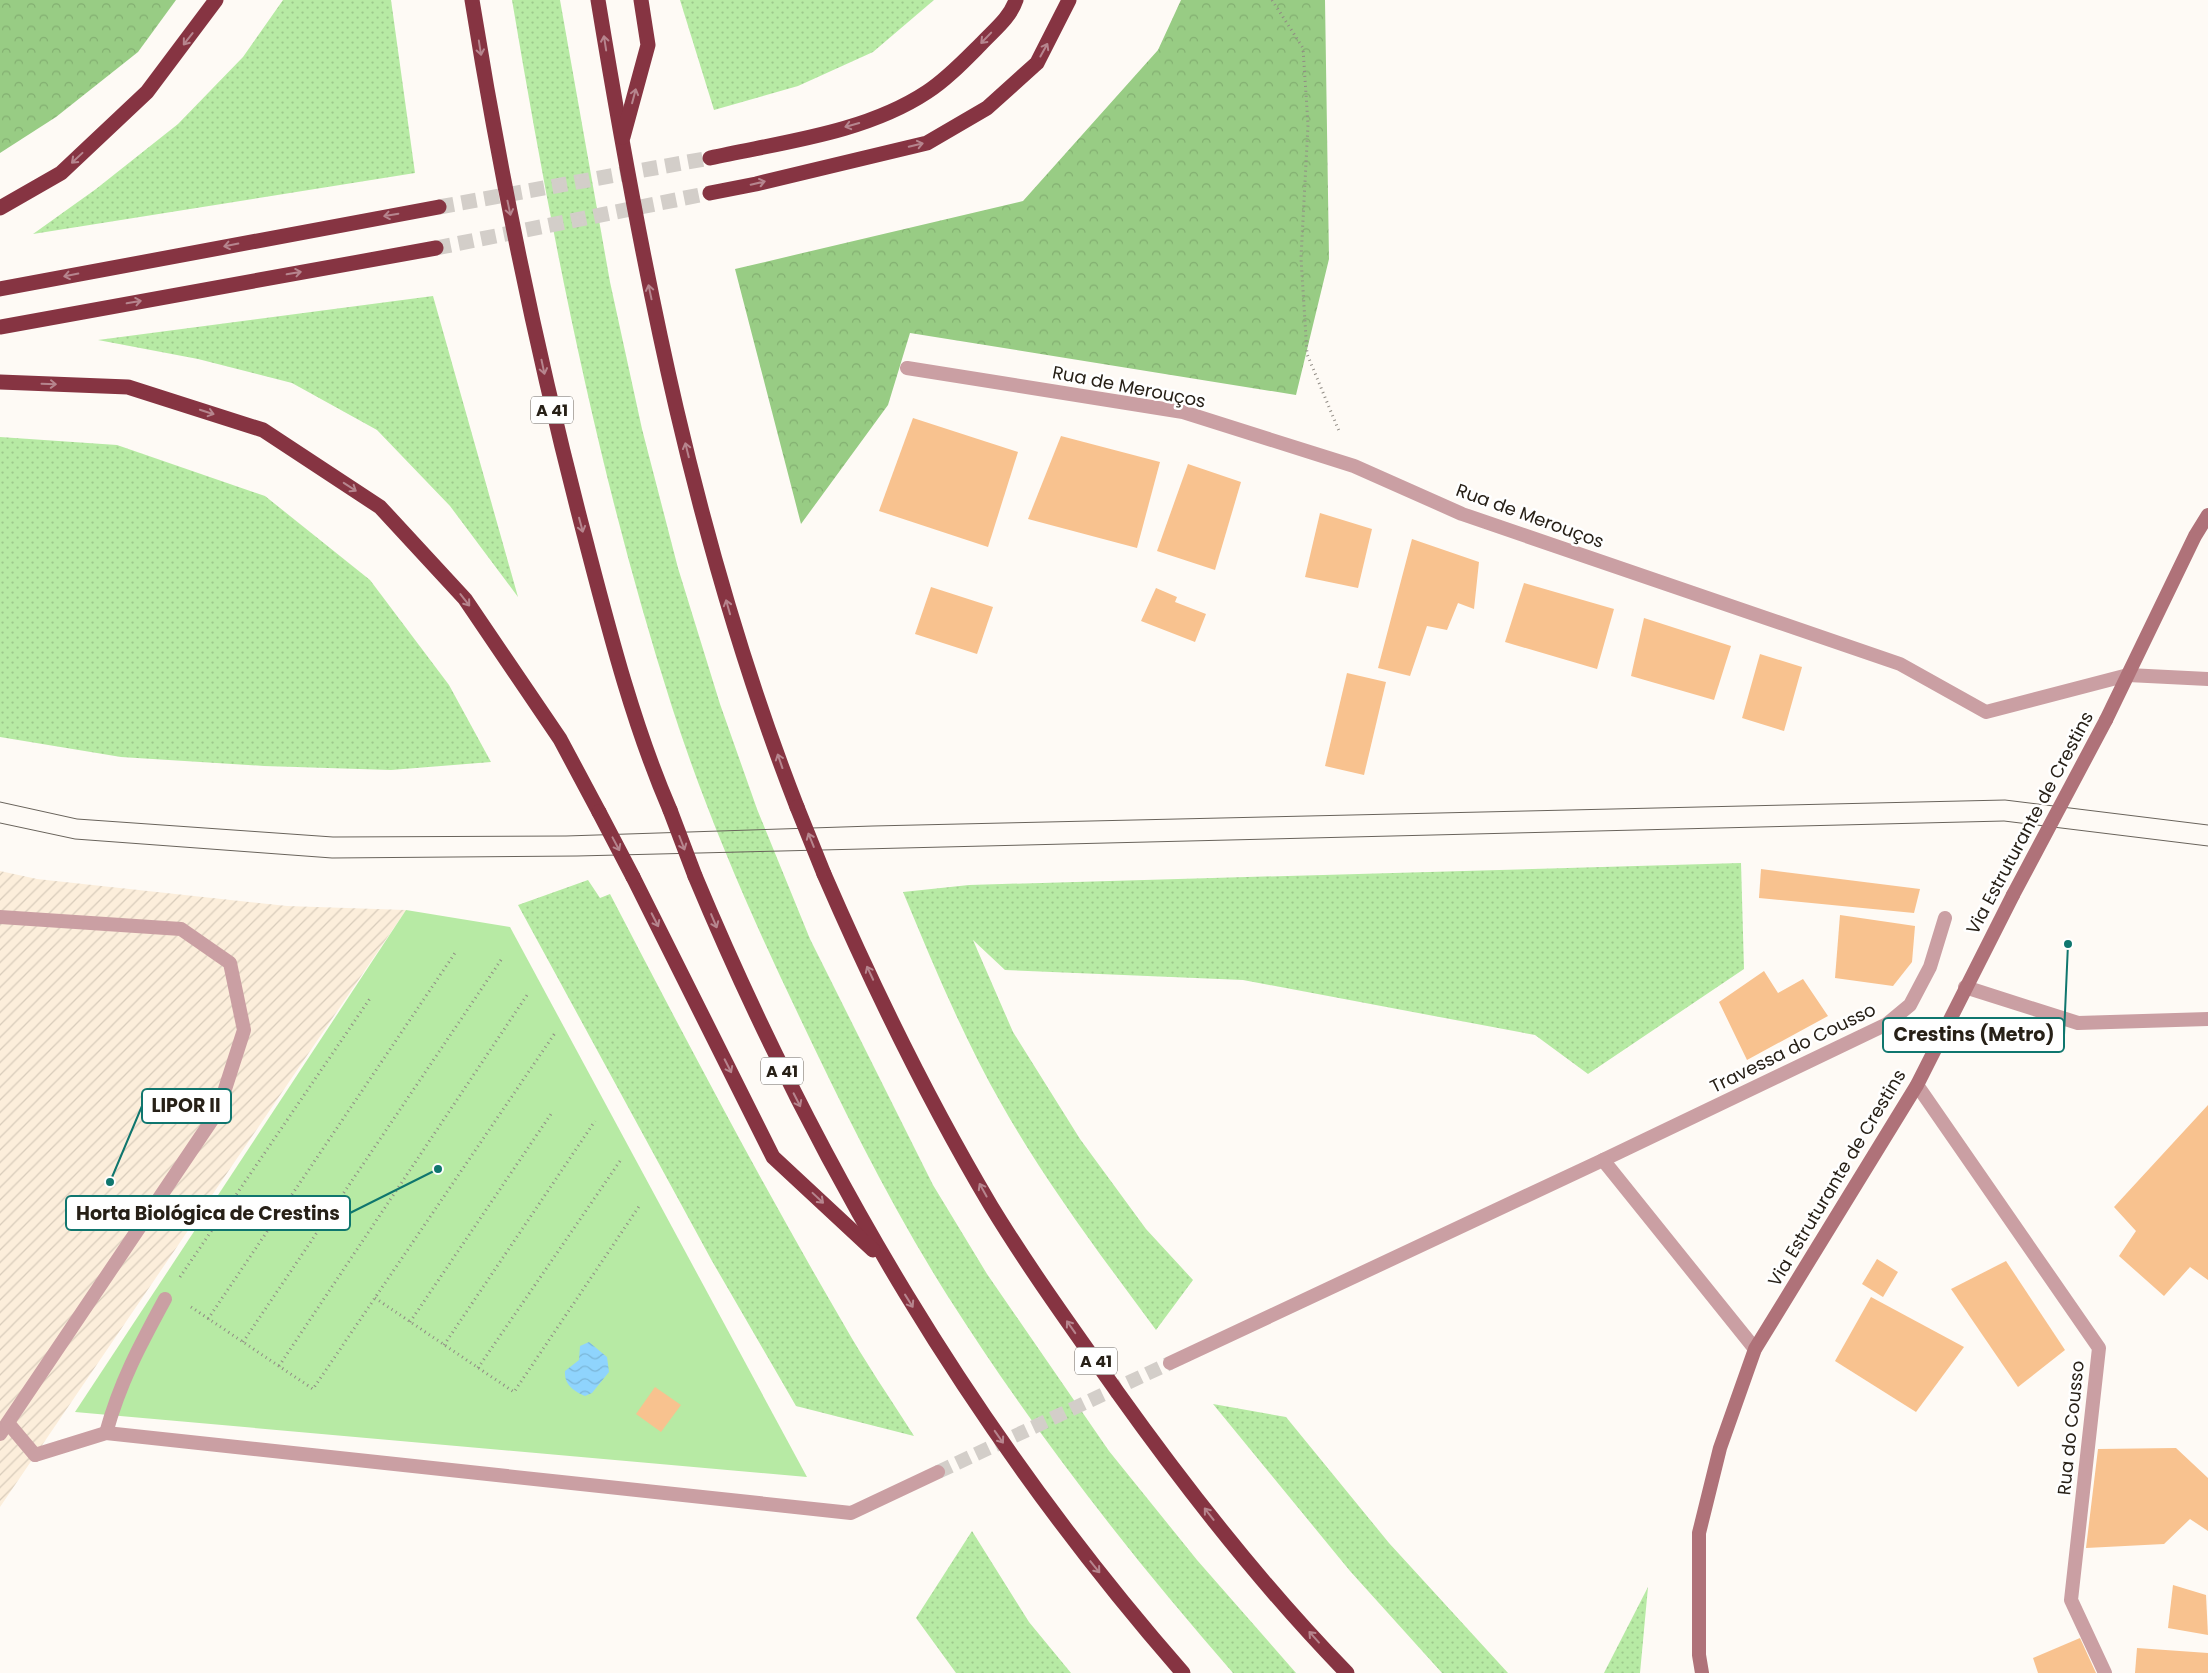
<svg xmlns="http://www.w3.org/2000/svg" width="2208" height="1673" viewBox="0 0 2208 1673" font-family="Poppins,sans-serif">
<defs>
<pattern id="industrial-furrows" width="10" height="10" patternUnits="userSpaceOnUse" patternTransform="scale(1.25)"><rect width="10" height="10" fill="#fceedb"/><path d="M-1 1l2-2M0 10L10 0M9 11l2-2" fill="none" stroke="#d8ccbb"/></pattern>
<pattern id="grass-dots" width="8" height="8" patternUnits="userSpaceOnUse" patternTransform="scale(1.25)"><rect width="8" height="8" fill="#b7eaa4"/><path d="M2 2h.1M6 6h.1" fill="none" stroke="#9dc88c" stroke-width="1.8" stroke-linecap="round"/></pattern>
<pattern id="forest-crowns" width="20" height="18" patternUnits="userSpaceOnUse" patternTransform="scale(1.25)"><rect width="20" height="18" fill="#98cc84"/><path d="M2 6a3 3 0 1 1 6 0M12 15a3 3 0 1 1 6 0" fill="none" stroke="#83af71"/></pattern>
<pattern id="water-waves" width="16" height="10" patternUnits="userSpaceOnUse" patternTransform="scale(1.25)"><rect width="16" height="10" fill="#8fd4fd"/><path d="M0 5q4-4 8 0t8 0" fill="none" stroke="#7bb6d8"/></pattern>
</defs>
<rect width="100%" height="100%" fill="#fefaf5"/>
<path fill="url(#industrial-furrows)" d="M 0,871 L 37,879 L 287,906 L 406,910 L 0,1507 Z"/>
<g fill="url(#grass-dots)">
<path d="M 283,0 L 391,0 L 415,173 L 33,234 L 96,189 L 178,124 L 243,57 Z"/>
<path d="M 512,0 L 560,0 L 610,282 L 642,429 L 678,568 L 720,704 L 757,809 L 810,939 L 933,1185 L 987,1274 L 1109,1451 L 1197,1560 L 1296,1673 L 1233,1673 C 1129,1554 1032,1429 947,1295 C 891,1206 844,1111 799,1016 C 751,916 706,813 672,707 C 598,476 552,238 512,0 Z"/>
<path d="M 680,0 L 934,0 L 873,52 L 798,86 L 714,110 Z"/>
<path d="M 433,296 L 518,597 L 450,506 L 377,430 L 292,383 L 198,359 L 98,340 Z"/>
<path d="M 0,437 L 117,445 L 265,496 L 370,580 L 449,685 L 491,762 L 391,770 L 264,766 L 121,757 L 0,737 Z"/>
<path d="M 1741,863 L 1744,969 L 1588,1074 L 1535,1035 L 1243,980 L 1005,970 L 973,940 L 1013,1032 L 1080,1139 L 1146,1229 L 1193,1280 L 1156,1330 C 1102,1257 1047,1184 1002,1105 C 963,1037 933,964 903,892 L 969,885 Z"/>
<path d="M 588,880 L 600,898 L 610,894 C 685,1038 761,1183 843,1323 C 865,1362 890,1398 914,1436 L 796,1406 L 712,1261 L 518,905 Z"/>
<path d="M 1213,1404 L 1286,1417 L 1389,1543 L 1508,1673 L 1442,1673 L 1350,1571 Z"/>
<path d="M 972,1531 L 1029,1622 L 1071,1673 L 956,1673 L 916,1618 Z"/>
<path d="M 1648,1587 L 1640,1673 L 1604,1673 L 1606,1669 Z"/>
</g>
<g fill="url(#forest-crowns)">
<path d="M 0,0 L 176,0 L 138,52 L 56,117 L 0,153 Z"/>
<path d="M 1181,0 L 1325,0 L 1329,259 L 1296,395 L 910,333 L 888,405 L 801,524 L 735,269 L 1023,201 L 1158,50 Z"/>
</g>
<path fill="#b7eaa4" d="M 406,910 L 510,927 L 807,1477 L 75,1412 Z"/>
<path fill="url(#water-waves)" d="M 589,1342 L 607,1357 L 609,1372 L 592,1393 L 585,1396 C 573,1391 564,1384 565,1371 L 579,1360 L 580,1346 Z"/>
<g fill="#f8c28f">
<path d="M 913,418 L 1018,452 L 988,547 L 879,511 Z"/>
<path d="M 1061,436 L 1160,462 L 1137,548 L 1028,519 Z"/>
<path d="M 1188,464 L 1241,482 L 1215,570 L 1157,551 Z"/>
<path d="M 1320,513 L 1372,529 L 1358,588 L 1305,577 Z"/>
<path d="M 1412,539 L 1479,562 L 1474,609 L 1458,603 L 1447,630 L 1427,626 L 1410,676 L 1378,668 Z"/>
<path d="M 1524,583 L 1614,609 L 1597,669 L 1505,642 Z"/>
<path d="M 931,587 L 993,607 L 977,654 L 915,634 Z"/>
<path d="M 1156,588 L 1177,597 L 1175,602 L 1206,614 L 1195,642 L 1141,621 Z"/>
<path d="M 1644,618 L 1731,646 L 1714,700 L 1631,676 Z"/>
<path d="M 1760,654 L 1802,667 L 1784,731 L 1742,718 Z"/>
<path d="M 1347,673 L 1386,682 L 1364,775 L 1325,766 Z"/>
<path d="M 1761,869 L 1920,889 L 1914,913 L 1759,898 Z"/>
<path d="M 1840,915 L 1915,926 L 1912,962 L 1893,986 L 1835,978 Z"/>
<path d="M 1764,971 L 1778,993 L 1803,979 L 1828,1016 L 1747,1060 L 1719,1002 Z"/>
<path d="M 2208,1105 L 2208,1280 L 2190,1267 L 2164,1296 L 2119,1256 L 2136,1231 L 2114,1207 Z"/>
<path d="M 1877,1259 L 1898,1272 L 1883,1297 L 1862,1284 Z"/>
<path d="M 2006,1261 L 2065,1350 L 2018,1387 L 1951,1289 Z"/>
<path d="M 1871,1297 L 1964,1347 L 1916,1412 L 1835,1361 Z"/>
<path d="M 655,1387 L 681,1405 L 661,1432 L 636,1414 Z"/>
<path d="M 2176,1448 L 2208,1478 L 2208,1531 L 2190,1519 L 2164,1544 L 2086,1548 L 2098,1449 Z"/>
<path d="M 2173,1585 L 2206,1595 L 2208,1635 L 2168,1628 Z"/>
<path d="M 2080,1638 L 2096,1673 L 2038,1673 L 2033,1658 Z"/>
<path d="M 2137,1648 L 2208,1653 L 2208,1673 L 2135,1673 Z"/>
</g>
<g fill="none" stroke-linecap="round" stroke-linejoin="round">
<path stroke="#d3cec9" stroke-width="14" stroke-dasharray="14 7" stroke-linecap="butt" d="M 938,1472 L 1170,1363"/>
<g stroke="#d3cec9" stroke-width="15" stroke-dasharray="15 8" stroke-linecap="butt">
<path d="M 439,207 L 710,158"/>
<path d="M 436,248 L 710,193"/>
</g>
<g stroke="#908b84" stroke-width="3" stroke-dasharray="1 4" stroke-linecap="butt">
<path d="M 1272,0 L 1303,48 L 1308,125 L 1301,258 L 1307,354 L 1339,431"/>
<path d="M 180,1277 L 371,997"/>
<path d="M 375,1298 L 514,1392 L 640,1205"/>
<path d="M 191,1307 L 313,1389 L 555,1033"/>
<path d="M 208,1319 L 455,953"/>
<path d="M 410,1322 L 553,1111"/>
<path d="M 243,1342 L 503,957"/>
<path d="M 444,1345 L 595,1121"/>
<path d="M 279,1366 L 527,995"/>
<path d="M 478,1368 L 620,1161"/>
</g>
<g stroke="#ca9fa3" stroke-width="14">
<path d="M 0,917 L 181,929 L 230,963 L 244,1030 L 218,1111 L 0,1434"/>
<path d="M 1917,1085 L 2099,1348 L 2071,1600 L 2105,1673"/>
<path d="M 8,1423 L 35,1455"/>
<path d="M 106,1433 C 120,1382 140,1345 165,1299"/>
</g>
<g stroke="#ca9fa3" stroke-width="14">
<path d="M 907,368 L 1183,412 L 1354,466 L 1462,514 L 1900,664 L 1986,712 L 2128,675 L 2208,679"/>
<path d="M 1603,1160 L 1887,1024 L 1910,1005 L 1930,967 L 1945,918"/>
<path d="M 1170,1363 L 1603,1160 L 1755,1349"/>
<path d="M 35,1455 L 106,1433 L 851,1513 L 938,1472"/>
</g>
<path stroke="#ca9fa3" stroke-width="14" d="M 1965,987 L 2078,1023 L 2208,1019"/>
<g stroke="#af7279" stroke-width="14">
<path d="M 2106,720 L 2195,536 L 2208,515"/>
<path d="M 1702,1673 L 1699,1655 L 1699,1533 L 1720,1448 L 1755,1349 L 1917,1085 L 2013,895"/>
</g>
<g stroke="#863442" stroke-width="15">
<path d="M 472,0 C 501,180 538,358 584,534 C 608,626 632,722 670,810"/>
<path d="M 598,0 C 643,274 696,548 797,807"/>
<path d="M 623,137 L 648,45 L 641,0"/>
<path d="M 710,158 C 782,142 865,133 927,92 C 946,80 965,60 981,44 C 994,30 1010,18 1016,0"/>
<path d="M 710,193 L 756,184 L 927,143 L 987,108 L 1037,63 L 1069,0"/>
<path d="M 0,208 L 61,173 L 147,92 L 216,0"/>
<path d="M 0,289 L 439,207"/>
<path d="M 0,327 L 436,248"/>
<path d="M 0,382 L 128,387 L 263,430 L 380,507 L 465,599 L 560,739 L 599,812"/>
<path d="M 824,874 C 873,987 928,1100 991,1206 C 1030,1270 1075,1332 1118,1393 C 1188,1491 1263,1587 1347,1673"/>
<path d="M 695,876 C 817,1168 974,1434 1183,1673"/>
<path d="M 633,877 L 773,1157 L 873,1250"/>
</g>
<g stroke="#69635b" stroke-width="1">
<path d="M 0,802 L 77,819 L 333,837 L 566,836 L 873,826 L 2005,800 L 2208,825"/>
<path d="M 0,823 L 75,839 L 332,858 L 577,856 L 2004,821 L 2208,846"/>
</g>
<path stroke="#af7279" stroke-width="14" d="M 2013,895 L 2106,720"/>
<g stroke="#863442" stroke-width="15">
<path d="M 797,807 L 824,874"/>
<path d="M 670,810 L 695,876"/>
<path d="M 599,812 L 633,877"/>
</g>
</g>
<defs><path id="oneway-shaft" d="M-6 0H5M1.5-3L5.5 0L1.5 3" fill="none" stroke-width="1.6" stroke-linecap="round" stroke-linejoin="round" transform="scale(1.25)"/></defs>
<g stroke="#b6858e">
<use href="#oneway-shaft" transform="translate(986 38) rotate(134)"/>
<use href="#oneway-shaft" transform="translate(188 39) rotate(128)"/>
<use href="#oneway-shaft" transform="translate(605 43) rotate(-99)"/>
<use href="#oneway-shaft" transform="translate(480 48) rotate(81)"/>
<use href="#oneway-shaft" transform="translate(1044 50) rotate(-61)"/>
<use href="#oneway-shaft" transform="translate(634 96) rotate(-75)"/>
<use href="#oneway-shaft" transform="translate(852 125) rotate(164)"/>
<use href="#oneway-shaft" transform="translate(916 145) rotate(-14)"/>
<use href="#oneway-shaft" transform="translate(77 158) rotate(137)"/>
<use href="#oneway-shaft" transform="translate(758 183) rotate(-13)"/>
<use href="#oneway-shaft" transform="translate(509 208) rotate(78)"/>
<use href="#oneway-shaft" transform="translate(391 215) rotate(170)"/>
<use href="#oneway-shaft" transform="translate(231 245) rotate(169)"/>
<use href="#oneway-shaft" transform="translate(294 273) rotate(-10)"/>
<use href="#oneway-shaft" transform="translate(71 275) rotate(169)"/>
<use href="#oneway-shaft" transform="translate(650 292) rotate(-102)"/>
<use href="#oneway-shaft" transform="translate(134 302) rotate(-10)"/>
<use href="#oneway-shaft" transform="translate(543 367) rotate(78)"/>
<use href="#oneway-shaft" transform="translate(49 384) rotate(2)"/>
<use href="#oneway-shaft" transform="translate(207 412) rotate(18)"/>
<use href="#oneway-shaft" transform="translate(687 450) rotate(-104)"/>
<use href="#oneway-shaft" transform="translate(350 487) rotate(33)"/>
<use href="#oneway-shaft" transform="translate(581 525) rotate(75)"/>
<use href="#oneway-shaft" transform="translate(465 600) rotate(52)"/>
<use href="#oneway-shaft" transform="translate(728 607) rotate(-106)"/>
<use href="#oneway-shaft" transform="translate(780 761) rotate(-109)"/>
<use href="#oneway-shaft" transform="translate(811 840) rotate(-112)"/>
<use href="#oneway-shaft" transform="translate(682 843) rotate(69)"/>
<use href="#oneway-shaft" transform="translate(616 844) rotate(62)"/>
<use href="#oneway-shaft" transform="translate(655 920) rotate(63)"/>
<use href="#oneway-shaft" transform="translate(714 921) rotate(67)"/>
<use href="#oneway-shaft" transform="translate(870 973) rotate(-115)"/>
<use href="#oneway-shaft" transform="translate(728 1066) rotate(63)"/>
<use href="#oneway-shaft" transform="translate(797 1100) rotate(63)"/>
<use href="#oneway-shaft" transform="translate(983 1190) rotate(-119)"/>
<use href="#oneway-shaft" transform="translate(818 1198) rotate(43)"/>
<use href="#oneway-shaft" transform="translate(909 1301) rotate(58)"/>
<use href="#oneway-shaft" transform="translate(1071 1327) rotate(-125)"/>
<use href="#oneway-shaft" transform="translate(999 1437) rotate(55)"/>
<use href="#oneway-shaft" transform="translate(1209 1514) rotate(-128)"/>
<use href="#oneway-shaft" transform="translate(1095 1567) rotate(51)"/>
<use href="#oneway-shaft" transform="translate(1314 1637) rotate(-132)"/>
</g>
<g text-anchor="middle" stroke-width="5" stroke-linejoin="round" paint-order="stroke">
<g fill="#fff" stroke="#68635d" stroke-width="1">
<rect x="531" y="396.5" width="42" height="27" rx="4"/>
<rect x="761" y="1057.5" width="42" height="27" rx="4"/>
<rect x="1075" y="1347.5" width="42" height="27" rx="4"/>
</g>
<g font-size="16" font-weight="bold" fill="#272017">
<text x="552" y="416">A 41</text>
<text x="782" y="1077">A 41</text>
<text x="1096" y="1367">A 41</text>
</g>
<g font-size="18" fill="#272017" stroke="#fff">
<text transform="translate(1129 387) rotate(11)" y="6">Rua de Merouços</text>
<text transform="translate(1530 516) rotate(20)" y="6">Rua de Merouços</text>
<text transform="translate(2030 823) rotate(-62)" y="6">Via Estruturante de Crestins</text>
<text transform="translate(1793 1048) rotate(-26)" y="6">Travessa do Cousso</text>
<text transform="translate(1837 1178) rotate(-59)" y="6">Via Estruturante de Crestins</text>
<text transform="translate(2071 1428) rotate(-84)" y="6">Rua do Cousso</text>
</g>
</g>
<path fill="none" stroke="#0f766e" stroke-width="2" d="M2068 944L2064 1035M110 1182L142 1106M438 1169L350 1213"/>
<g fill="#0f766e" stroke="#fff" stroke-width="2">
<circle cx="2068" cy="944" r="5"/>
<circle cx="110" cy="1182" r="5"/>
<circle cx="438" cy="1169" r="5"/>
</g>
<g fill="#fff" stroke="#0f766e" stroke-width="2">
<rect x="1883" y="1018" width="181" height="34" rx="5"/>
<rect x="142" y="1089" width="89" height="34" rx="5"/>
<rect x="66" y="1196" width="284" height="34" rx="5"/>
</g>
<g font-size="19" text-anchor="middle" font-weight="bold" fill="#272017">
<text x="1974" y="1041">Crestins (Metro)</text>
<text x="186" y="1112">LIPOR II</text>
<text x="208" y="1220">Horta Biológica de Crestins</text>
</g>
</svg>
